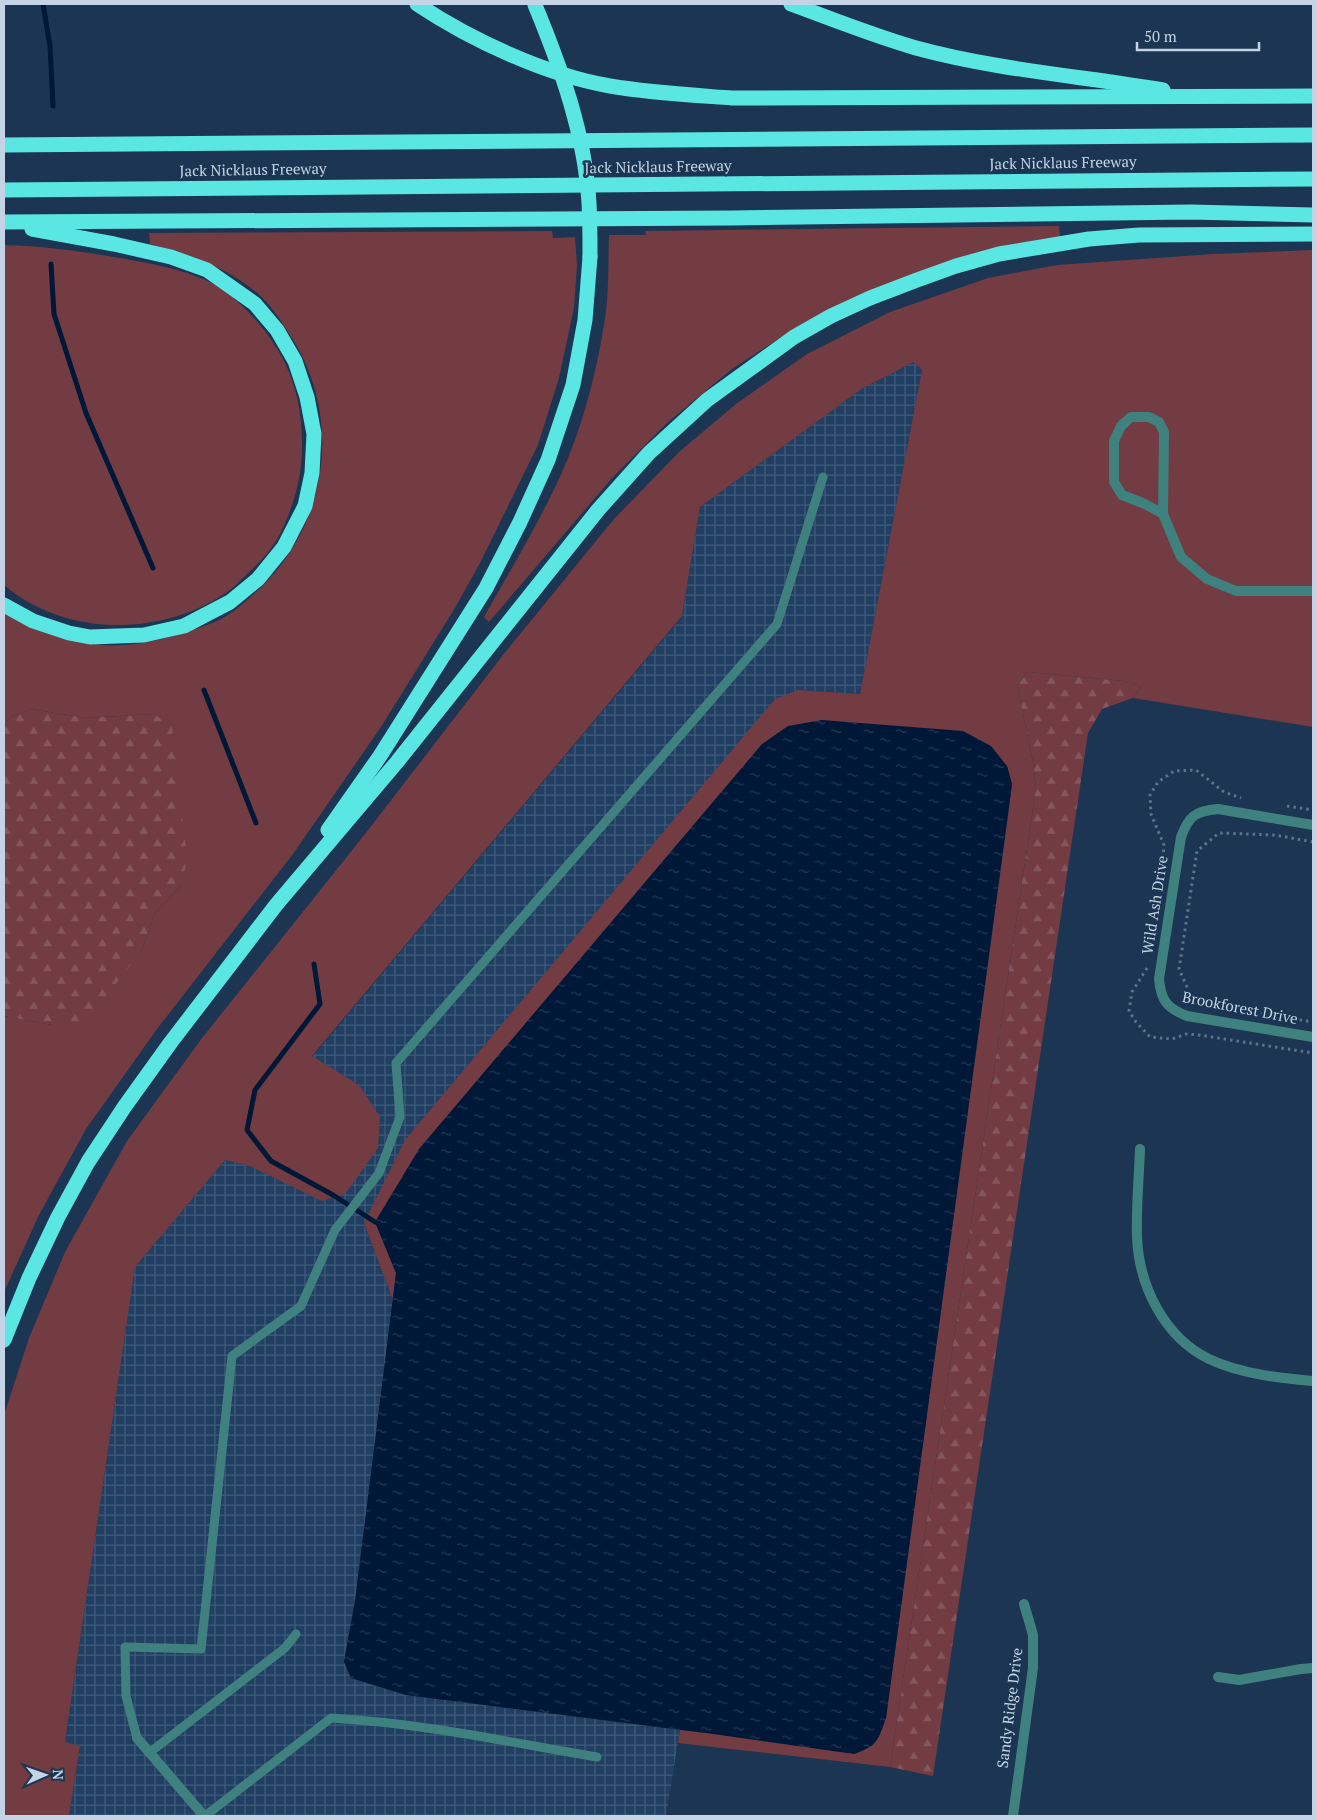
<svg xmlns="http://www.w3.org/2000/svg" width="1317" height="1820" viewBox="0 0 1317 1820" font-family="'PT Serif',serif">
<defs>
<pattern id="industrial-grid" width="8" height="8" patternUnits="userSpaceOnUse" patternTransform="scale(1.25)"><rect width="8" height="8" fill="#213f62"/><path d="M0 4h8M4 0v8" fill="none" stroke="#405a78"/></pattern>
<pattern id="forest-firs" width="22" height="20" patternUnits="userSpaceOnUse" patternTransform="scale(1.25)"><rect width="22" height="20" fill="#733b42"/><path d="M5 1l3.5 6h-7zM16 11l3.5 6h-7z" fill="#85565d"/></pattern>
<pattern id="water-ripples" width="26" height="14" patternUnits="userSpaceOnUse" patternTransform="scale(1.25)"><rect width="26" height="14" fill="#001838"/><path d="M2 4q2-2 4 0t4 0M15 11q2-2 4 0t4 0" fill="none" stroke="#243955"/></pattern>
</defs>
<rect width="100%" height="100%" fill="#1b3552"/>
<path fill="url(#industrial-grid)" d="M 914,362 L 922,370 L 860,694 L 798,690 L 364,1223 L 393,1300 L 355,1601 L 344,1661 L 351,1678 L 406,1695 L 680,1730 L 666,1816 L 69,1816 L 80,1746 L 65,1743 L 135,1267 L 225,1160 L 250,1166 L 359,1085 L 312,1057 L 682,617 L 700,507 L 863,388 Z"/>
<g fill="#733b42">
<path d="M 1059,226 L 1060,237 L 861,295 L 800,325 L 732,369 L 667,423 L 613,477 L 489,622 L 484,617 C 516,559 554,500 576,437 C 590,397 600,354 606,311 C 609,286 608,260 609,235 L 646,235 L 645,231 Z"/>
<path d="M 552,231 L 553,238 L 575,237 L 577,265 L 574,308 L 559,378 L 538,445 L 480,563 L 455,608 L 381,727 L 293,854 L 157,1029 L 86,1129 L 39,1215 L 4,1292 L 4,1016 L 52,1025 L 142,950 L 155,913 L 182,885 L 153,714 L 86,718 L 31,709 L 12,716 L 4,725 L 4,608 C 25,616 46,625 67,633 C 76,636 86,642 96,644 C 120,649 165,640 189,631 C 198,628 208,625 217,621 C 232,614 244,603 256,592 C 326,529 343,424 295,343 C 284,326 272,305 256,292 C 224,266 190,255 150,244 L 149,233 Z"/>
<path d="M 4,245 C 45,246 86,252 126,259 C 153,264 180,269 206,280 C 232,291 261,323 276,347 C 294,375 302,408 302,441 C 303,473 295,503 281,532 C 273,549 258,564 245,576 C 239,582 233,588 226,593 C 160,637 65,637 4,585 Z"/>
<path d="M 1313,250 L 1313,727 L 1133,698 L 1141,687 L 1123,681 L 1028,672 L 1017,685 L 1033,762 L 1036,788 L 890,1767 L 678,1743 L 680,1730 L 706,1733 L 886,1718 L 1008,816 L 1012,784 L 1007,766 L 375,1222 L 396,1273 L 393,1300 L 364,1223 L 405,1140 L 775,699 L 798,690 L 860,694 L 922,370 L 914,362 L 863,388 L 700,507 L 682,616 L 312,1056 L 359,1085 L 380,1117 L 378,1148 L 346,1193 L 322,1201 L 250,1166 L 225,1160 L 135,1267 L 65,1742 L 80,1746 L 69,1816 L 4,1816 L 4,1415 L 29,1338 L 65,1252 L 127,1141 L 202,1038 L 365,834 L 503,655 L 614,519 L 679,452 L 736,404 L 807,354 L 890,312 L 988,278 L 1057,265 L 1213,254 Z"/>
</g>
<g fill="url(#forest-firs)">
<path d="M 1028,672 L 1123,681 L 1141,687 L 1133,698 L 1102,709 L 1088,733 L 933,1776 L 890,1767 L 1036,788 L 1033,762 L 1017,685 Z"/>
<path d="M 31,709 L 86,718 L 153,714 L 172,726 L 187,858 L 182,885 L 155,913 L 142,950 L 95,1011 L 75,1026 L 52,1025 L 4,1016 L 4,725 L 12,716 Z"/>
</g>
<path fill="url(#water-ripples)" d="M 822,720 L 963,731 L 991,746 L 1007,766 L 1012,784 L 886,1718 C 878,1740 878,1746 854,1754 L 706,1733 L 406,1695 L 351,1678 L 344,1662 L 355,1601 L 396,1273 L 375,1222 L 419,1149 L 762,744 L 788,726 Z"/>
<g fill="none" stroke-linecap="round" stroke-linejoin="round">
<g stroke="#001838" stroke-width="5">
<path d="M 43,4 L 50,46 L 53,106"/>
<path d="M 51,264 L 54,314 L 86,413 L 153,568"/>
<path d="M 204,690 L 256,823"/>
<path d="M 314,964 L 320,1004 L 255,1090 L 247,1130 L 271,1161 L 333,1195 L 375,1222"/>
</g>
<g stroke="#5d738c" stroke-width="3" stroke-dasharray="2.5 4" stroke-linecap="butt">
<path d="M 1287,806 L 1313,810"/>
<path d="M 1313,842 L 1275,835 L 1219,833 L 1197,851 L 1179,969 L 1191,996 L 1214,1005 L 1313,1022"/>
<path d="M 1162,865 L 1164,845 L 1151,814 L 1150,795 L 1158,782 L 1174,771 L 1196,770 L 1224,792 L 1241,798"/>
<path d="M 1147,968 L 1132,992 L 1129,1011 L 1136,1022 L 1150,1037 L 1172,1039 L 1186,1034 L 1199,1035 L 1313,1053"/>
</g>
<g stroke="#3f817f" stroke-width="9">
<path d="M 137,1738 L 126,1696 L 125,1647 L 201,1649 L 232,1356 L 301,1306 L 335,1230 L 379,1173 L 400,1117 L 396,1063 L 777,624 L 823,477"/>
<path d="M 149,1753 L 285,1648 L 296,1634"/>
<path d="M 205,1816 L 331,1718 C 420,1723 509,1742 597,1757"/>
</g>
<g stroke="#3f817f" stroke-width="10">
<path d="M 1163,514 L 1145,504 L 1122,495 L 1114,482 L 1114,441 L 1121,426 L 1131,417 L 1149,417 L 1159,422 L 1164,432 L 1163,514 L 1181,557 L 1207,579 L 1236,591 L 1313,591"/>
<path d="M 1313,825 L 1218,809 C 1195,811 1189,816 1181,837 L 1159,979 C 1161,1001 1167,1008 1187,1016 L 1313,1037"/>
<path d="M 1140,1149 C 1139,1178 1136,1208 1137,1237 C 1139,1286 1164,1337 1209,1359 C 1241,1374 1279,1378 1313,1381"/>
<path d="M 1218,1677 L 1239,1680 L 1301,1669 L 1313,1668"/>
<path d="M 137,1738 L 204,1816"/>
<path d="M 1013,1816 L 1033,1668 L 1033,1635 L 1024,1604"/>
</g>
<g stroke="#5ae6e3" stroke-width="15">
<path d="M 417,4 C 471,40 546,75 610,86 C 651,93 691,95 732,98 L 1313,96"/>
<path d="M 791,4 C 832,19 874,36 916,48 C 997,70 1081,76 1163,90"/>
<path d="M 4,145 L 1313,135"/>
<path d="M 4,190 L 1313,179"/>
<path d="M 4,222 L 732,218 L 1191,212 L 1313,215"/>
<path d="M 4,605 L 33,621 L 69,633 L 90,637 L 144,635 L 184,626 L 230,602 L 258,579 L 284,547 L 305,506 L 312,473 L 314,434 L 307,397 L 295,361 L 277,330 L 255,304 L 207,270 L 171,257 L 114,244 L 32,229"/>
<path d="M 328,830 L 380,756 L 486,588 L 520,522 L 548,460 L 573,385 L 585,320 L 590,257"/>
<path d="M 4,1340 L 29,1278 L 58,1217 L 88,1162 L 125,1106 L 171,1042 L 276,905 L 397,762 L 598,510 L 649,453 L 707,400 L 794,337 L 831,316 L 870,298 L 917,280 L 956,266 L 999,254 L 1089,239 L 1139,235 L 1313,234"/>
</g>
<path stroke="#5ae6e3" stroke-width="15" d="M 535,5 C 561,68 585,134 589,203 C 590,221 590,239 590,257"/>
</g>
<g text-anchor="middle" stroke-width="5" stroke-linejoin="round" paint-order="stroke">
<g font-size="15" fill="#c4d4e6" stroke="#1b3552">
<text transform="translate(1063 163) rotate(-1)" y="5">Jack Nicklaus Freeway</text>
<text transform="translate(658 167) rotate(-1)" y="5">Jack Nicklaus Freeway</text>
<text transform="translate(253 170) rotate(-1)" y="5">Jack Nicklaus Freeway</text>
<text transform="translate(1155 905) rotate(-81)" y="5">Wild Ash Drive</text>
<text transform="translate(1240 1008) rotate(11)" y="5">Brookforest Drive</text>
<text transform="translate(1010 1708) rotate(-83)" y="5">Sandy Ridge Drive</text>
</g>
</g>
<rect width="1317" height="1820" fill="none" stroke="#c4d4e6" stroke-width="10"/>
<g transform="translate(45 1775) rotate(88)" stroke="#1b3552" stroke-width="4" paint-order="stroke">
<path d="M0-4L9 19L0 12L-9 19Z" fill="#c4d4e6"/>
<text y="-8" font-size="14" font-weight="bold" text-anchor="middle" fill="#c4d4e6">N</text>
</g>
<path d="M1137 42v8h122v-8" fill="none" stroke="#c4d4e6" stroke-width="2.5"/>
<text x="1144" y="42" font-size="15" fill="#c4d4e6" stroke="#1b3552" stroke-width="4" paint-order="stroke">50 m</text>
</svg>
